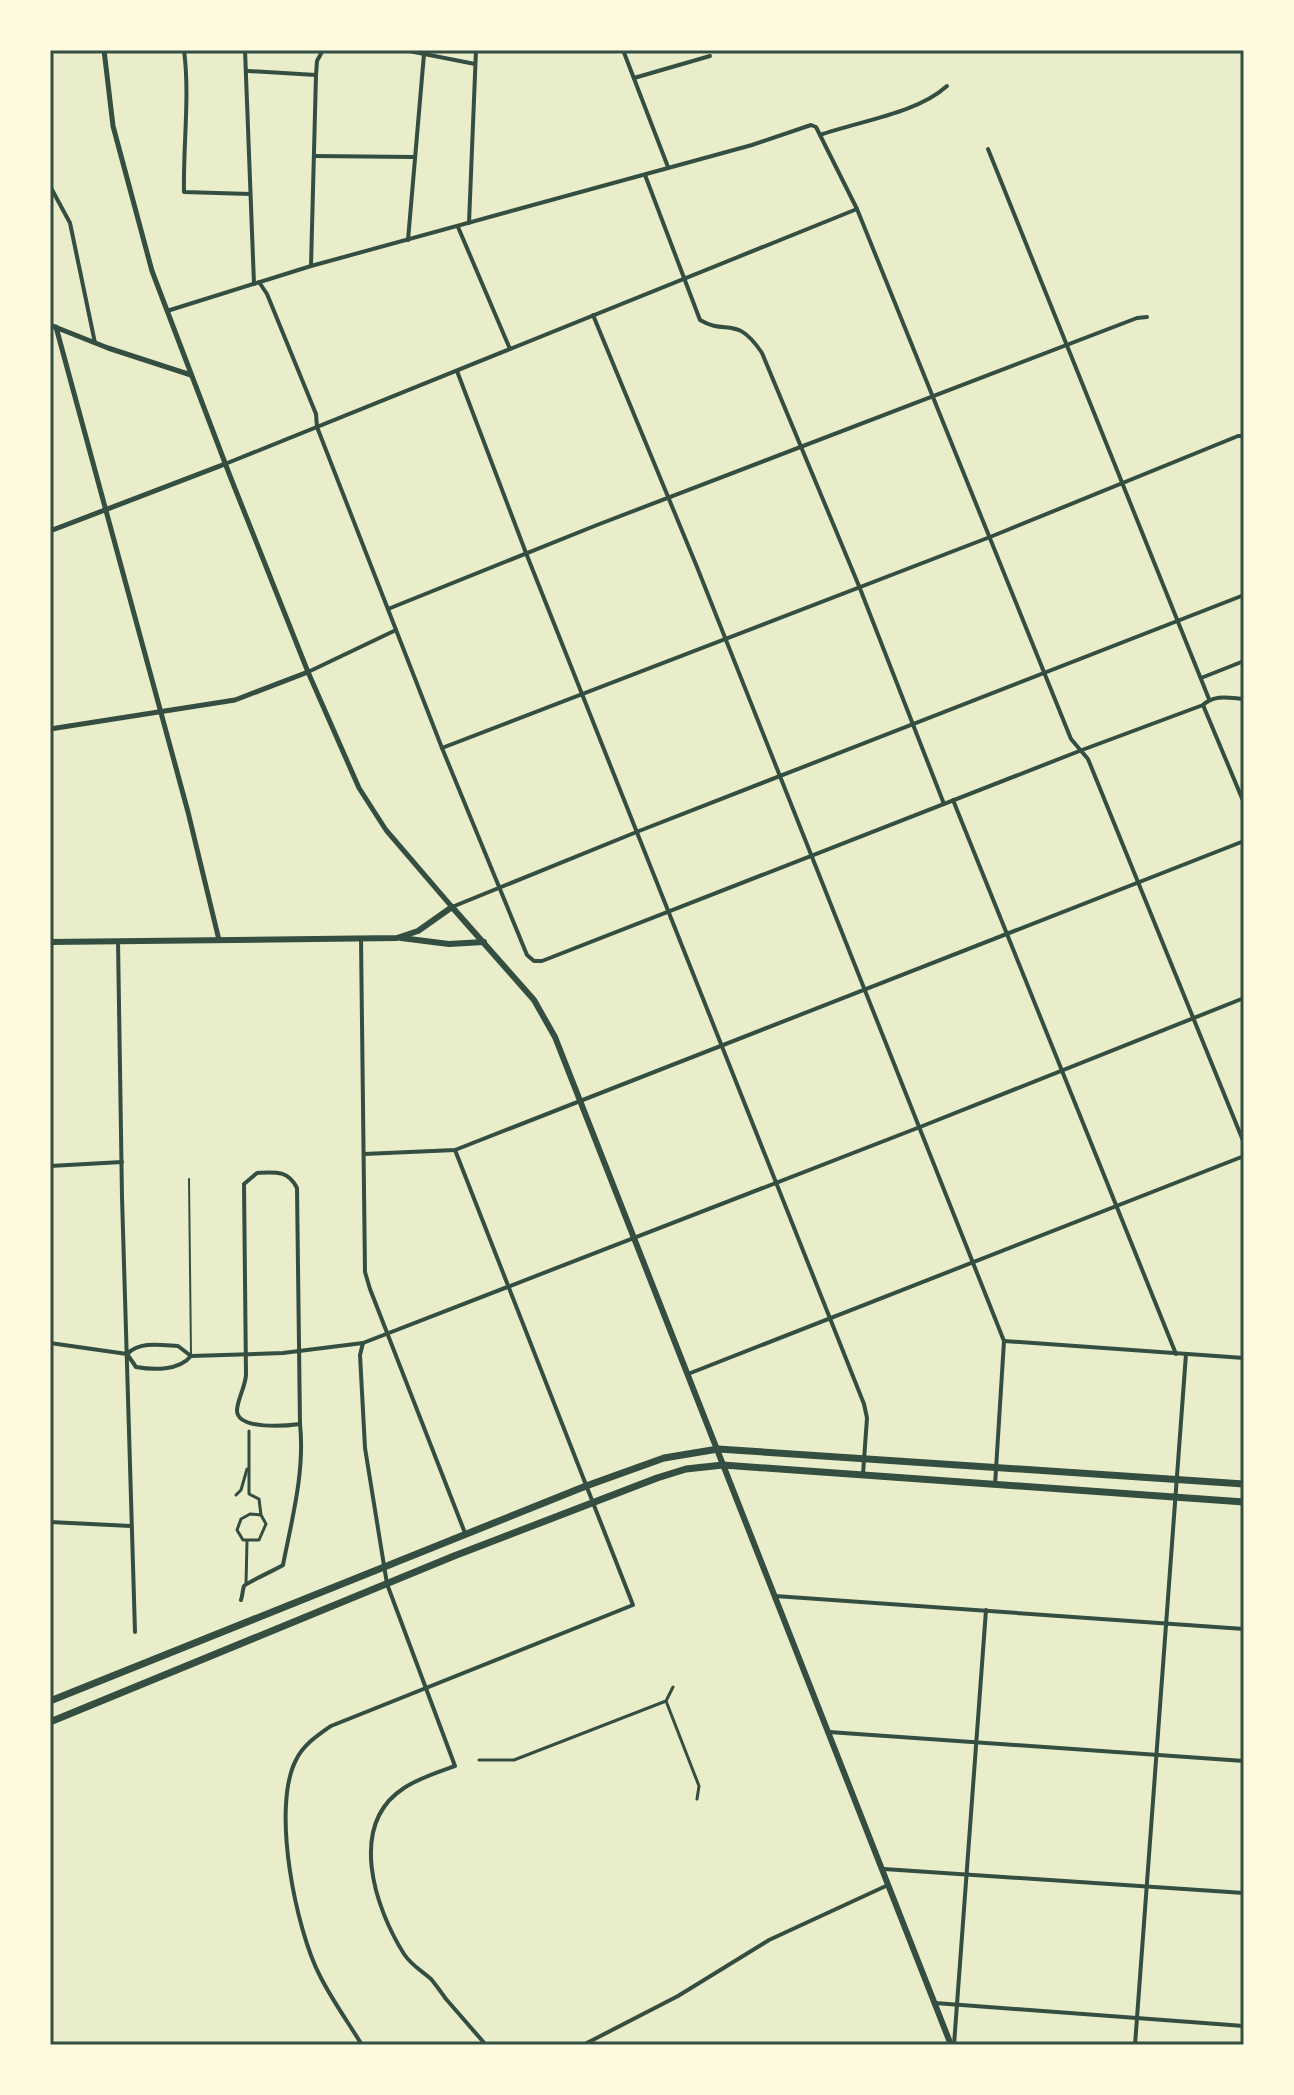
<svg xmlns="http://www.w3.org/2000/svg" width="1294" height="2095" viewBox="0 0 1294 2095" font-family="'Public Sans',sans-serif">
<rect width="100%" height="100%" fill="#e9edc9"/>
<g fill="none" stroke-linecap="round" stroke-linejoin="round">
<path stroke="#344e41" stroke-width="2" d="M 189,1179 L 191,1355"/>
<g stroke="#344e41" stroke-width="3">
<path d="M 249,1431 L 249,1494 L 259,1499 L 261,1515 L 266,1524 L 259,1540 L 243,1540 L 237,1530 L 241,1519 L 250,1514 L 261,1515"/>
<path d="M 236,1495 L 241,1490 L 247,1469"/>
<path d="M 246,1584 L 247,1541"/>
<path d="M 666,1701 L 699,1786 L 697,1799"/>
<path d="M 479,1760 L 514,1760 L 666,1701 L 673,1687"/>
</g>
<g stroke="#344e41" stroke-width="4">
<path d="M 184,50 C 190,96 183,145 184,192 L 250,194"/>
<path d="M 245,50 L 254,284"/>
<path d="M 404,50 L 475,64"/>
<path d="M 623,50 L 668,167"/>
<path d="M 248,71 L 316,75"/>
<path d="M 634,78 L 710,56"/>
<path d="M 820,135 C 859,121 916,114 947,86"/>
<path d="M 988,149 L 1209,699"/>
<path d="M 314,156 L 414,157"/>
<path d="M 645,175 L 700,320 C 727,336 736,314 762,353 L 859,586 L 944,804"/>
<path d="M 50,186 L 70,223 L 95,343"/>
<path d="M 469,223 L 476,50"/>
<path d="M 458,227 L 510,349"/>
<path d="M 408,240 L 424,54"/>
<path d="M 311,266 L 316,75 L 317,61 L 323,50"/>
<path d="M 259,282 L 267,294 L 316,414 L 317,427 L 442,748 L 527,955 L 534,961 L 542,961 L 1082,750 L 1203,705 C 1215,694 1229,698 1244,699"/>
<path d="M 167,311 L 311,266 L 752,145 L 811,125 L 816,127 L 857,209 L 1071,739 L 1088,759 L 1244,1143"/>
<path d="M 593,315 L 697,567 L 1004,1341 L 995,1485"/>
<path d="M 457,371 L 526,553 L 864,1404 L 867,1418 L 863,1474"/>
<path d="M 225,464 L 857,209"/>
<path d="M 388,609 L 597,525 L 1137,318 L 1147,317"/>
<path d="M 308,672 L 396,630"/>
<path d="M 1201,678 L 1244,661"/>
<path d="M 1203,705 L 1244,803"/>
<path d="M 442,748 L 990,537 L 1238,436 L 1244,436"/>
<path d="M 953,800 L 1176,1354"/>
<path d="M 452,907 L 639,831 L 1244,595"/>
<path d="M 361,939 L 365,1272 L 370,1289 L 465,1533"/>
<path d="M 118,941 L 122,1197 L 135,1632"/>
<path d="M 364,1154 L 455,1150 L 1244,841"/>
<path d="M 50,1166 L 122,1162"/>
<path d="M 257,1173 C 275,1172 288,1170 297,1188 L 300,1424 C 286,1426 238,1430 237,1411 C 237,1400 245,1388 246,1375 L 244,1184 Z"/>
<path d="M 1004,1341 L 1244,1358"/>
<path d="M 50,1343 L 127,1354 C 140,1341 161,1345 178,1346 L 191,1356"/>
<path d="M 363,1343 L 360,1355 L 365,1448 L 387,1584 L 455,1766 C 438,1772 419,1778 404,1788 C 347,1825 375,1908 404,1954 C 412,1966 421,1970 431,1979 C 436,1985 441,1992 446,1999 C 459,2014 473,2030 486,2045"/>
<path d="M 127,1354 L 136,1367 C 153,1370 179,1371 191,1356 L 283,1353 L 363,1343 L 920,1127 L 1244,998"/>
<path d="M 688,1374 L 1244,1156"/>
<path d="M 50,1522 L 131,1526"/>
<path d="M 775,1596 L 1244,1629"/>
<path d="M 241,1600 C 242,1598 243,1588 244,1586 C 246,1583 277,1569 283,1565 C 292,1519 305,1471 300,1424"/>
<path d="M 829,1732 L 1244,1761"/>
<path d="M 884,1869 L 1244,1893"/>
<path d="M 935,2003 L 1244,2026"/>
<path d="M 362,2045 C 348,2022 332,2000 320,1976 C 296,1930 271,1808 296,1760 C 303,1745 318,1735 331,1726 L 633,1605 L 455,1150"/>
<path d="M 583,2045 L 678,1996 L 769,1940 L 888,1885"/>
<path d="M 954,2045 L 986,1610"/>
<path d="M 1135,2045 L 1186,1354"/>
</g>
<g stroke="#344e41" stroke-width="5">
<path d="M 104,50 L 113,126 L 152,271 L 230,476 L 308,672 L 359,788 L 386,830 L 452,907"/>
<path d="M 50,325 L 108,348 L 191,375"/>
<path d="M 56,327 L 188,812 L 219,940"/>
<path d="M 50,531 L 225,464"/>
<path d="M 50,729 L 235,700 L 308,672"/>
</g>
<g stroke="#344e41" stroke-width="6">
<path d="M 401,938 L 449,944 L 484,942"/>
<path d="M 50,942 L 397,938 L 418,931 L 452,907 L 534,1000 L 555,1037 L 951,2045"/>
</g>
<g stroke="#344e41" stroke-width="7">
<path d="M 50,1701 L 586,1486 L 664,1458 L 718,1449 L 1244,1484"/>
<path d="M 50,1722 L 454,1556 L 657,1478 L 686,1469 L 723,1465 L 1244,1502"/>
</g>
</g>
<rect width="1294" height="2095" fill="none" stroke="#fefae0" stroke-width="104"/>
<rect x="52" y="52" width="1190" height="1991" fill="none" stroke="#344e41" stroke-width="3"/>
</svg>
